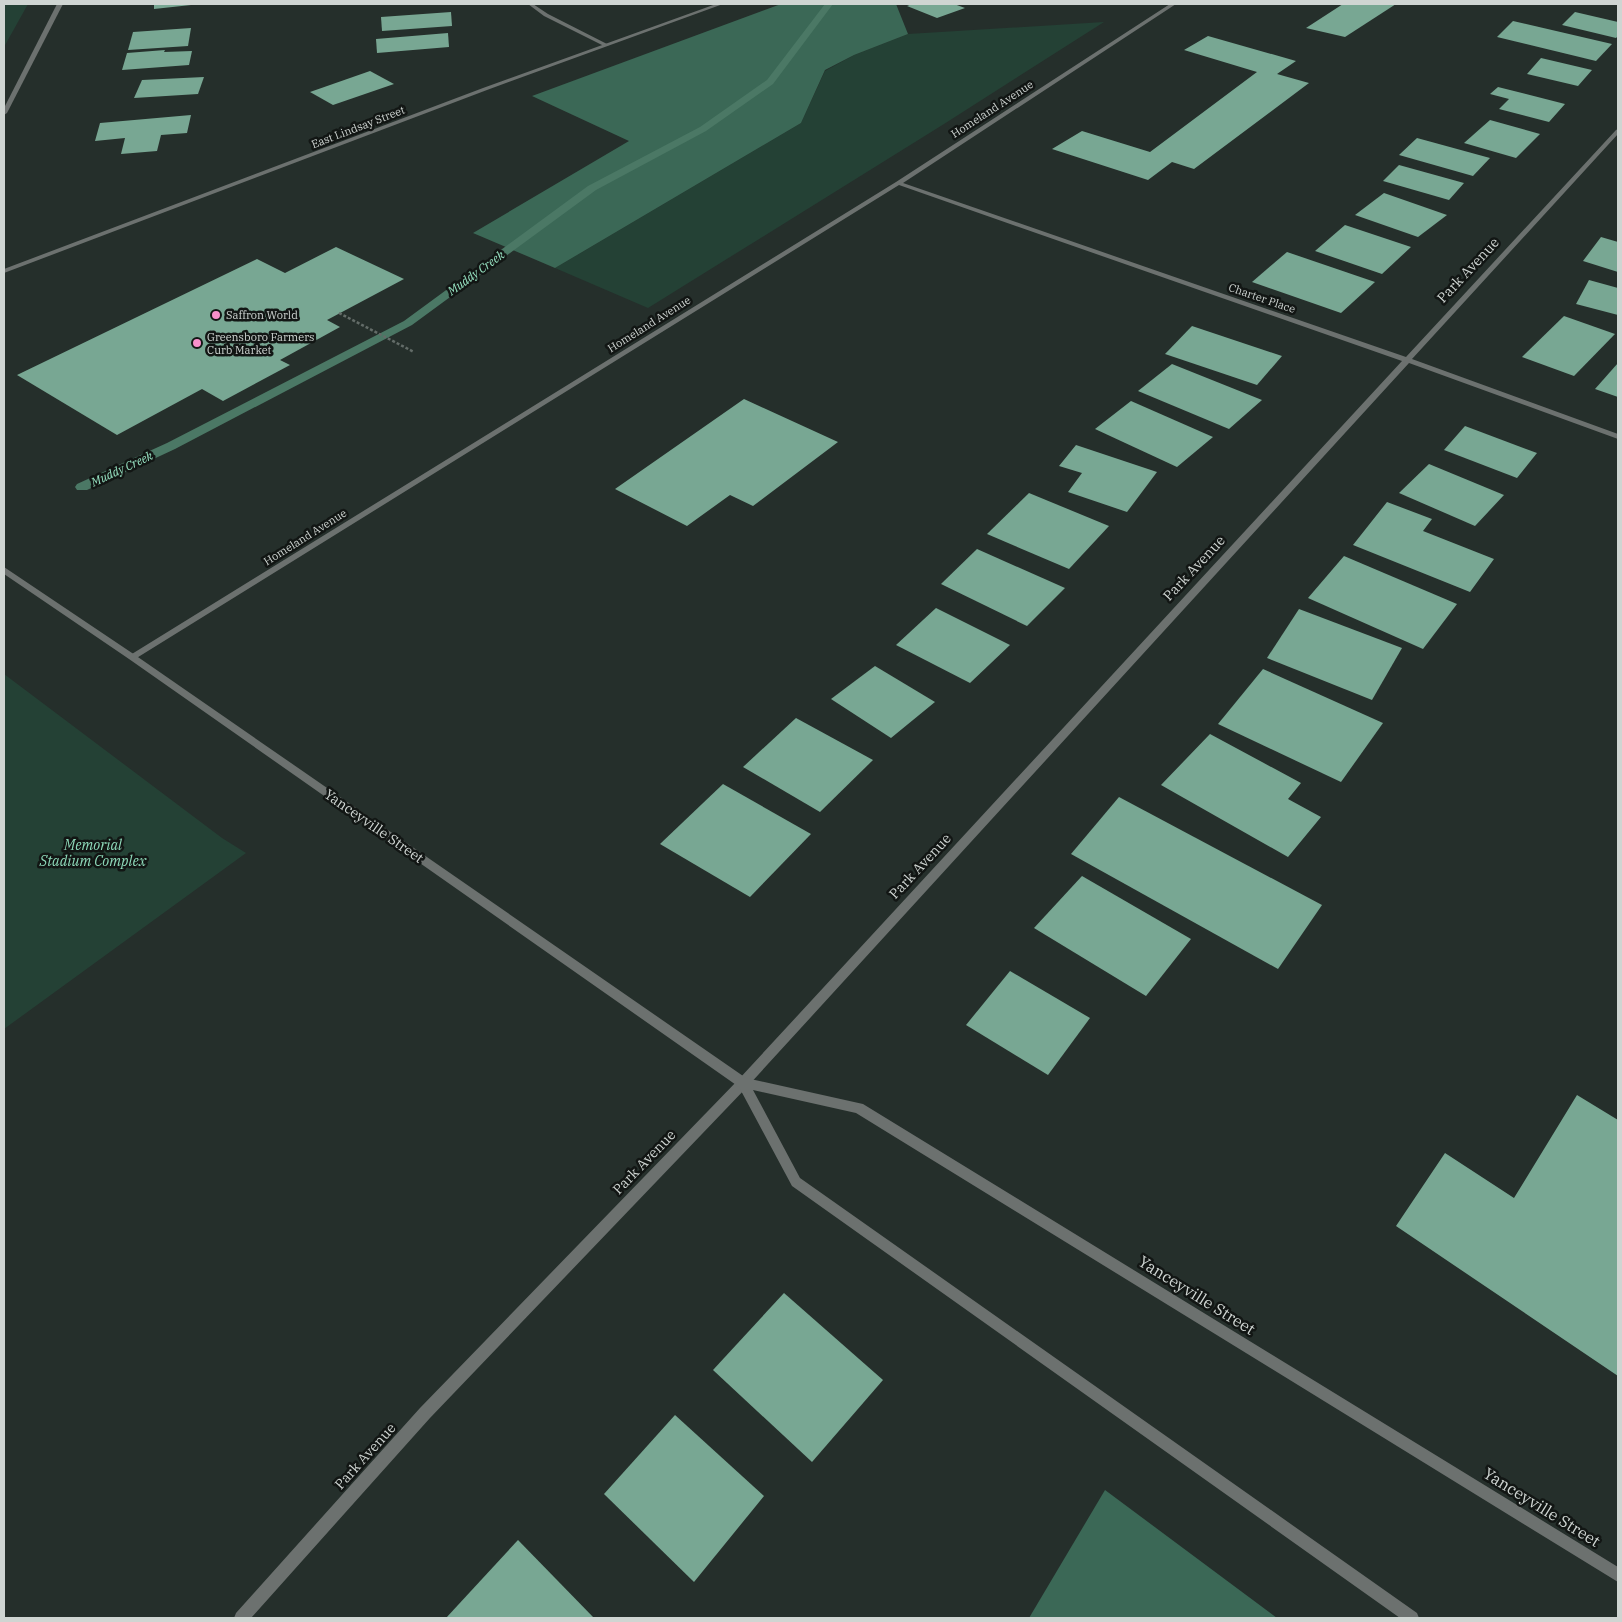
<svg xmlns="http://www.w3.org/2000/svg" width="1622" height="1622" viewBox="0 0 1622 1622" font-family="'IBM Plex Serif',serif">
<rect width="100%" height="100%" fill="#252f2b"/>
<g fill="#244135">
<path d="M 4,4 L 28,4 L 4,47 Z"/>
<path d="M 1104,22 L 944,124 L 648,308 L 555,268 L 801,123 L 825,71 L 854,55 L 908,34 Z"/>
<path d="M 4,674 L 222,838 L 246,853 L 4,1029 Z"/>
</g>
<g fill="#3b6856">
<path d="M 781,4 L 896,4 L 908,34 L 854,55 L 825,70 L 801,123 L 555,268 L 473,233 L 629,141 L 532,96 Z"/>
<path d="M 1105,1490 L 1277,1618 L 1029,1618 Z"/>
</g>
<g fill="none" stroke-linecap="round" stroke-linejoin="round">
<path fill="#4b7865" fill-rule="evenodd" d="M 825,4 L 833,4 L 773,84 L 706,131 L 596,190 L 412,325 L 175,449 L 87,490 L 77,490 L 75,487 L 77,484 L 167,443 L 404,321 L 588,186 L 700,127 L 767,80 Z"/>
</g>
<g fill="#78a793">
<path d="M 154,4 L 191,4 L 191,5 L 154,9 Z"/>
<path d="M 912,4 L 954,4 L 965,8 L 937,18 L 907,6 Z"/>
<path d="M 1343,4 L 1396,4 L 1345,37 L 1306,28 Z"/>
<path d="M 451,12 L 452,26 L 382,31 L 381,17 Z"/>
<path d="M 1575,12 L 1618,22 L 1618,36 L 1616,38 L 1562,25 Z"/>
<path d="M 1513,21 L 1612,44 L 1596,61 L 1497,37 Z"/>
<path d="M 191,28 L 188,46 L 128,50 L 133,32 Z"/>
<path d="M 448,33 L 449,47 L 377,53 L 376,39 Z"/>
<path d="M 1208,36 L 1296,61 L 1277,74 L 1309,83 L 1194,169 L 1172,162 L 1148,180 L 1052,149 L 1082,131 L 1150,152 L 1257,72 L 1184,50 Z"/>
<path d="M 165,50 L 164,52 L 192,51 L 189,65 L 122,70 L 127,53 Z"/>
<path d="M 1541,58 L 1592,70 L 1578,86 L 1527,74 Z"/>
<path d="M 370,71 L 394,84 L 333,105 L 310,92 Z"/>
<path d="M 204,77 L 198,94 L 134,98 L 142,80 Z"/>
<path d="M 1498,87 L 1565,104 L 1549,122 L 1499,109 L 1509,99 L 1490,94 Z"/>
<path d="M 191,115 L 187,133 L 161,135 L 157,151 L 121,154 L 125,138 L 95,141 L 100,123 Z"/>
<path d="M 1490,120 L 1540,134 L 1516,158 L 1464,143 Z"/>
<path d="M 1417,138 L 1490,158 L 1473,176 L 1399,155 Z"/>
<path d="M 1399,165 L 1464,183 L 1449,200 L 1383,181 Z"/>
<path d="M 1384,193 L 1447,215 L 1418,237 L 1355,215 Z"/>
<path d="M 1345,225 L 1411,247 L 1382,274 L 1315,251 Z"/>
<path d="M 1601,237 L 1618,242 L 1618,272 L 1583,261 Z"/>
<path d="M 336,247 L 404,279 L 327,320 L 340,327 L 280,360 L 290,365 L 223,401 L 202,389 L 117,435 L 17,375 L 257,259 L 285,273 Z"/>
<path d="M 1287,252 L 1375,282 L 1341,313 L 1252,282 Z"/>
<path d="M 1589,280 L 1618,288 L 1618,315 L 1576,304 Z"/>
<path d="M 1564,316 L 1615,334 L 1574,376 L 1522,357 Z"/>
<path d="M 1192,326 L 1282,356 L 1257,385 L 1165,354 Z"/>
<path d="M 1618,363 L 1618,397 L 1595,389 Z"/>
<path d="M 1172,364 L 1262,400 L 1229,429 L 1138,391 Z"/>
<path d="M 744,399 L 838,442 L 753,506 L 730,495 L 687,526 L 615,489 Z"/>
<path d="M 1131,401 L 1213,437 L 1177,467 L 1095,429 Z"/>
<path d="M 1465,426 L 1537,453 L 1517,478 L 1444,450 Z"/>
<path d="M 1076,445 L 1157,472 L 1127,512 L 1068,492 L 1082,473 L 1059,466 Z"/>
<path d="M 1429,464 L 1504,495 L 1475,526 L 1399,493 Z"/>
<path d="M 1029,493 L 1109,526 L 1069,569 L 987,534 Z"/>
<path d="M 1387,502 L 1432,519 L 1423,531 L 1494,559 L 1470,592 L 1353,545 Z"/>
<path d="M 977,549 L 1065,588 L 1027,626 L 941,584 Z"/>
<path d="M 1344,556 L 1457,604 L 1423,649 L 1308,598 Z"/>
<path d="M 936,608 L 1010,645 L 970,683 L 896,645 Z"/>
<path d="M 1299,609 L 1402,648 L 1372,700 L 1267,658 Z"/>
<path d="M 875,666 L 935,702 L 891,738 L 831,699 Z"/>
<path d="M 1263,669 L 1383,723 L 1341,782 L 1218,724 Z"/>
<path d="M 796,718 L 873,760 L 820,812 L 743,767 Z"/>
<path d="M 1210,734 L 1301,783 L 1288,799 L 1321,817 L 1288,857 L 1161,785 Z"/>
<path d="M 723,784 L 811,834 L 750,897 L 660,844 Z"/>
<path d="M 1119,797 L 1322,905 L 1278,969 L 1071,854 Z"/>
<path d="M 1082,876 L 1191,939 L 1146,996 L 1034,928 Z"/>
<path d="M 1010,971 L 1090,1018 L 1048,1075 L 966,1025 Z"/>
<path d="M 1577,1095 L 1618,1120 L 1618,1376 L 1396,1226 L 1445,1153 L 1514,1198 Z"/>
<path d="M 784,1293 L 883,1380 L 812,1462 L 713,1370 Z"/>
<path d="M 675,1415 L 764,1496 L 694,1582 L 604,1494 Z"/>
<path d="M 518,1540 L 594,1618 L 446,1618 Z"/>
</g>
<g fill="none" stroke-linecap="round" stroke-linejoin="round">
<path stroke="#636c68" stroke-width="2.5" stroke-dasharray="3 2" stroke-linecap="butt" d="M 339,313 L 414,352"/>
<g fill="#6c716f" fill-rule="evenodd">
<path d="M 528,4 L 533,4 L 548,14 L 609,45 L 604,46 L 544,16 Z"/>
<path d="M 1170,4 L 1176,4 L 903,183 L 1406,357 L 1616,130 L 1618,129 L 1618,134 L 1412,359 L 1618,434 L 1618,439 L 1409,363 L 747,1087 L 430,1418 L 251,1618 L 234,1618 L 236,1613 L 420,1408 L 739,1079 L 1402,361 L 899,185 L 135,659 L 132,660 L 127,657 L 896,182 Z"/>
</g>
<g fill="#6c716f" fill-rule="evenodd">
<path d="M 57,4 L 63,4 L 7,113 L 4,115 L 4,108 Z"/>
<path d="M 716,4 L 723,4 L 487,90 L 4,273 L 4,269 L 483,88 Z"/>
<path d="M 4,567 L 135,655 L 746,1078 L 863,1104 L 1618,1567 L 1618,1582 L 856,1113 L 753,1090 L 800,1178 L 1417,1613 L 1419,1618 L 1400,1618 L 792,1186 L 739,1087 L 129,659 L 4,574 Z"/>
</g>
</g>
<g fill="#f890cb" stroke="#121614" stroke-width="2">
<circle cx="216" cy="315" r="5"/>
<circle cx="197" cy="343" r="5"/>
</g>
<g text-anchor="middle" stroke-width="5" stroke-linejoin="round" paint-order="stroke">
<g font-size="11" fill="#cfd5d2" stroke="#121614">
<text transform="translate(992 109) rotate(-33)" y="4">Homeland Avenue</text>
<text transform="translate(358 127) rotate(-21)" y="4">East Lindsay Street</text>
<text transform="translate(1262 298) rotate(19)" y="4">Charter Place</text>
<text transform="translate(649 324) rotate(-32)" y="4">Homeland Avenue</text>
<text transform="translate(305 537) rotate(-32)" y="4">Homeland Avenue</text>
</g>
<g font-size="11" fill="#cfd5d2" stroke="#121614" text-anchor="start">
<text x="226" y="319">Saffron World</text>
<text x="207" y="341">Greensboro Farmers<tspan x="207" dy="13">Curb Market</tspan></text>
</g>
<g font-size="12" font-style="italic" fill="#98e4c3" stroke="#121614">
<text transform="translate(476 273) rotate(-36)" y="4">Muddy Creek</text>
<text transform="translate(122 469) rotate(-25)" y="4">Muddy Creek</text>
</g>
<g font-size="14" fill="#cfd5d2" stroke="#121614">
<text transform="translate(1468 270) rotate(-47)" y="5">Park Avenue</text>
<text transform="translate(1194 568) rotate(-47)" y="5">Park Avenue</text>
<text transform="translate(374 826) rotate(35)" y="5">Yanceyville Street</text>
<text transform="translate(920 866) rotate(-47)" y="5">Park Avenue</text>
<text transform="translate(644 1162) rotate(-46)" y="5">Park Avenue</text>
<text transform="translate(365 1456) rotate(-48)" y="5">Park Avenue</text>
</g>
<g font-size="14" font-style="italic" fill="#8edaba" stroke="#121614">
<text x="93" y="850">Memorial<tspan x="93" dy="16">Stadium Complex</tspan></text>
</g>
<g font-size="16" fill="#cfd5d2" stroke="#121614">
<text transform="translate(1197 1295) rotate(32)" y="6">Yanceyville Street</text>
<text transform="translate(1542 1507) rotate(32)" y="6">Yanceyville Street</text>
</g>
</g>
<rect width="1622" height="1622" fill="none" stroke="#cfd5d2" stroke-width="10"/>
</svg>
